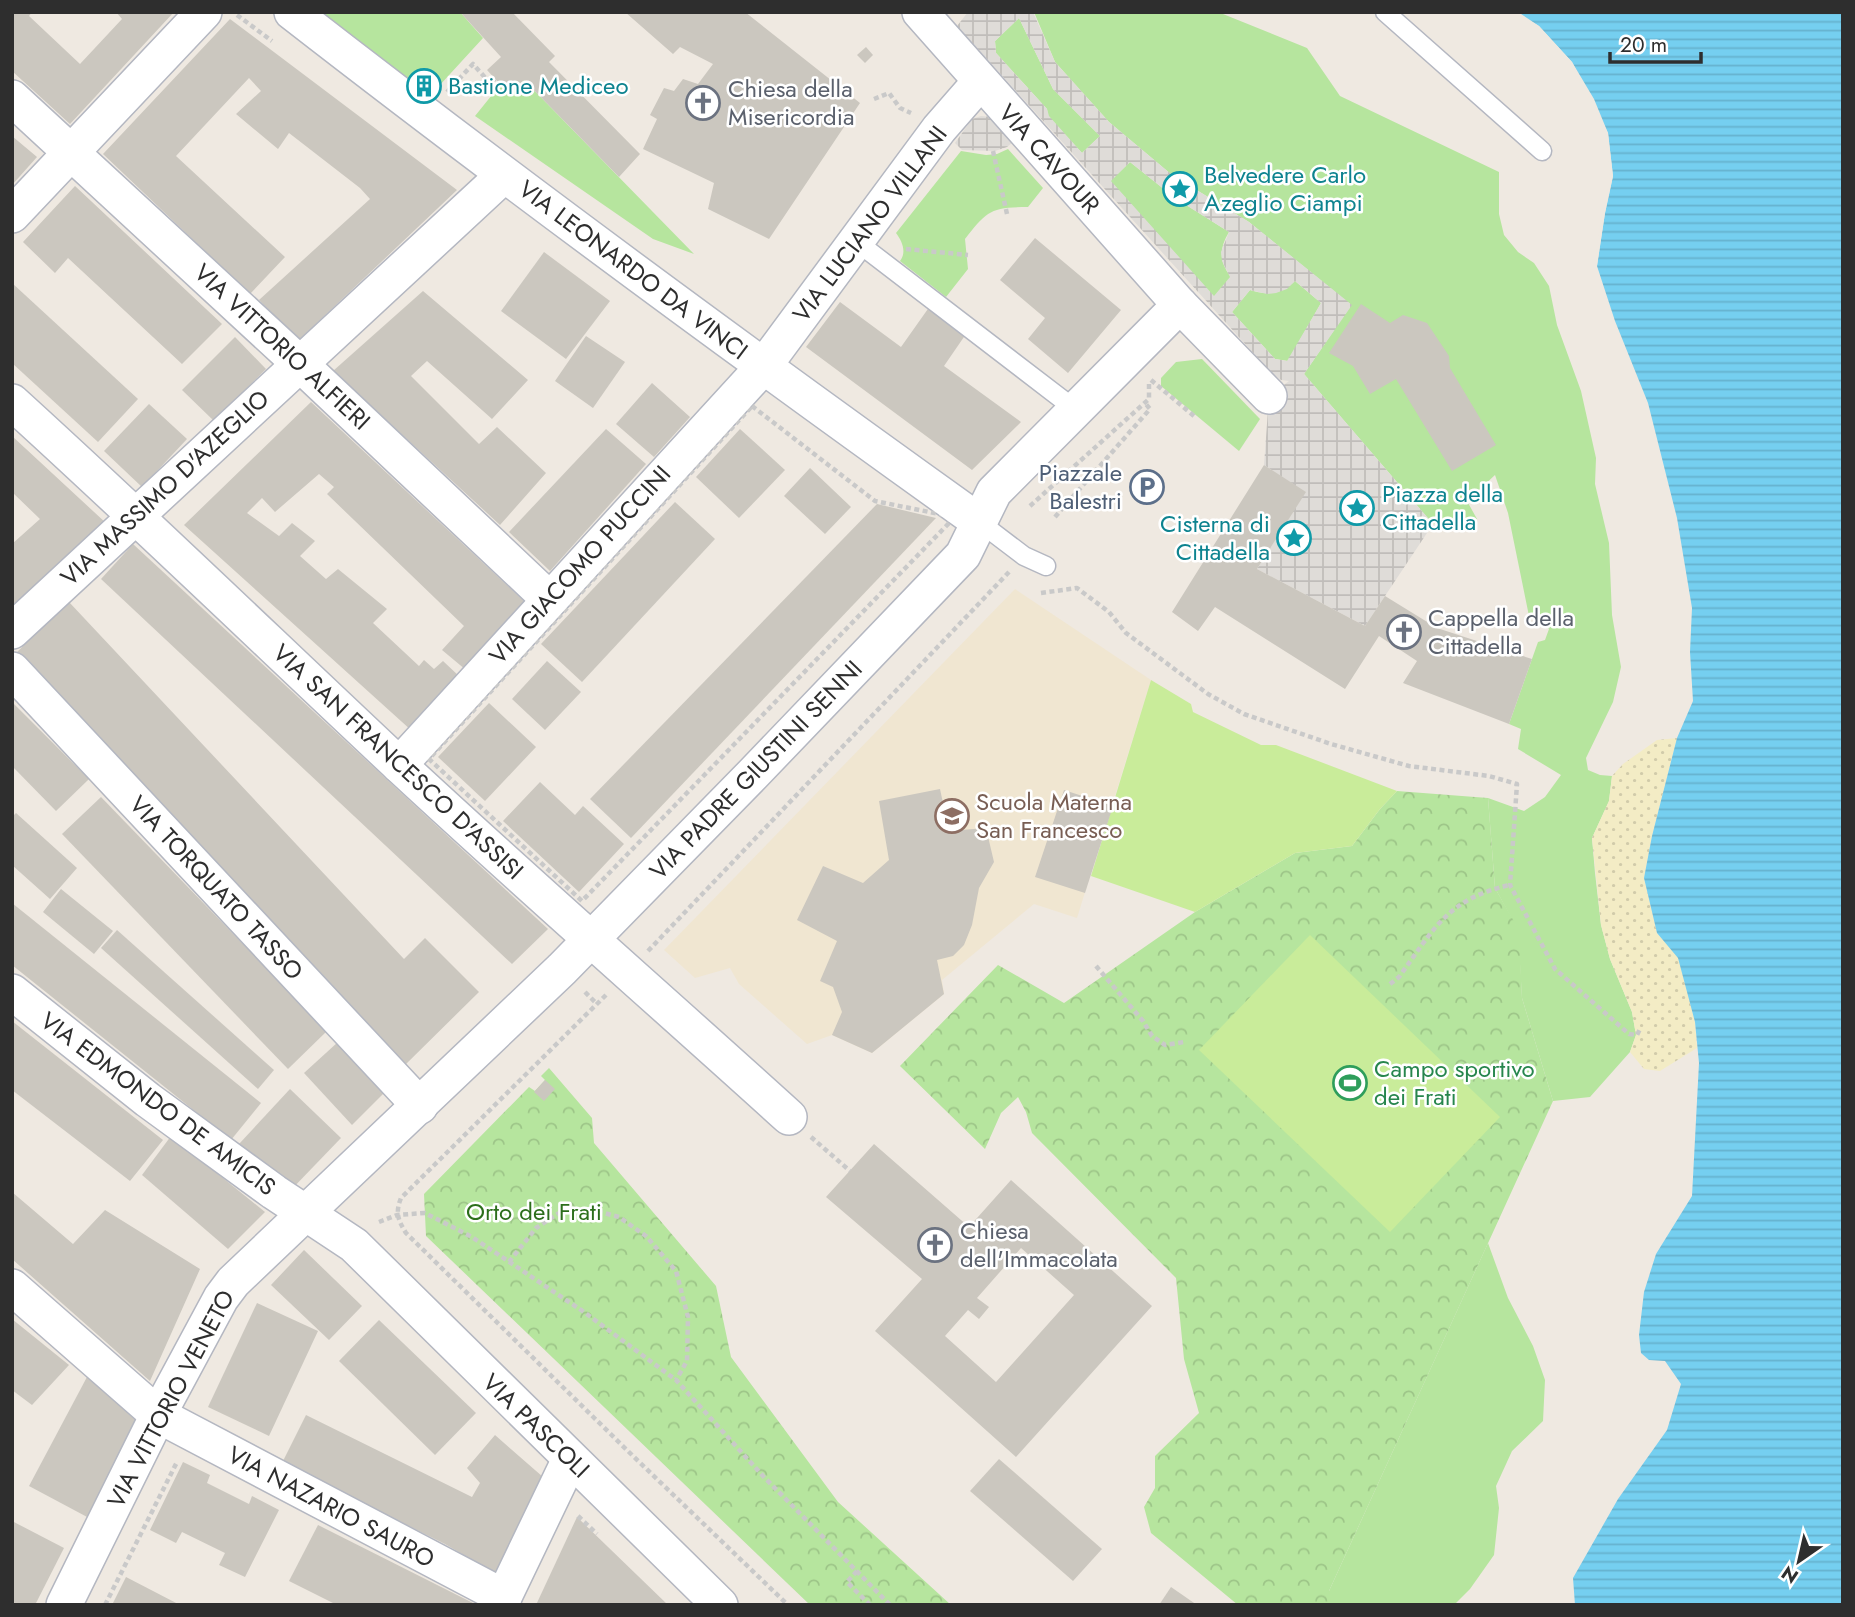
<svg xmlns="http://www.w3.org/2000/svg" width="1855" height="1617" viewBox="0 0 1855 1617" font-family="Jost,sans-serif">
<defs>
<pattern id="sand-dots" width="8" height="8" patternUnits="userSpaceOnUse" patternTransform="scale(1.75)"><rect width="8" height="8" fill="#f3ecc5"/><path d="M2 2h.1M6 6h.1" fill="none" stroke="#d1cbaa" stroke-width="1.8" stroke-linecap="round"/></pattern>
<pattern id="park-crowns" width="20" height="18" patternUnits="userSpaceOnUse" patternTransform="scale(1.75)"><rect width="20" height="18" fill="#b6e59e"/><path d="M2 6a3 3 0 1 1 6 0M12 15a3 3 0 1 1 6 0" fill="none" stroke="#9dc588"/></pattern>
<pattern id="plaza-grid" width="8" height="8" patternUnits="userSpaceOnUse" patternTransform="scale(1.75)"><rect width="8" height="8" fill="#dfdcd8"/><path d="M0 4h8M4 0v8" fill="none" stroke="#c0bdba"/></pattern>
<pattern id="water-rules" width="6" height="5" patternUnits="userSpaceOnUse" patternTransform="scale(1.75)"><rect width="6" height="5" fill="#75cff0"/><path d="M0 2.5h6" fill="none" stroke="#66b2ce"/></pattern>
</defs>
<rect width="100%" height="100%" fill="#efe9e1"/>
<path fill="#f0e6d1" d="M 1015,589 L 1151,680 L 1077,918 L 1034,904 L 942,980 L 944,994 L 872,1053 L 832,1035 L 807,1044 L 739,984 L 730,968 L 695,978 L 664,950 Z"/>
<g fill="#b6e59e">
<path d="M 319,12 L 460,12 L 483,38 L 439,86 L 422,71 L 409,87 Z"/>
<path d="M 1034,12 L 1218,12 L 1307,48 L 1340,96 L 1499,172 L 1499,214 L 1504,235 L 1518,252 L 1534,263 L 1549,286 L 1557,325 L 1581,391 L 1596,458 L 1595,484 L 1609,543 L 1612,615 L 1621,667 L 1613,702 L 1586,758 L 1588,770 L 1600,775 L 1612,776 L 1609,801 L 1592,838 L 1595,873 L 1601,925 L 1610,959 L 1632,1012 L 1636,1035 L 1630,1052 L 1590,1097 L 1553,1101 L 1522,998 L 1518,930 L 1495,888 L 1488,798 L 1524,811 L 1545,797 L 1561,775 L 1518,749 L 1521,729 L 1509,724 L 1538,642 L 1545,640 L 1549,629 L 1543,619 L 1529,616 L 1508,513 L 1495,475 L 1467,501 L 1477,519 L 1433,524 L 1304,374 L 1351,305 L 1249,222 L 1172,175 L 1109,122 L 1055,62 Z"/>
<path d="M 1019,18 L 1053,89 L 1100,136 L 1082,153 L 1048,116 L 1047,109 L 996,53 L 995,41 Z"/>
<path d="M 524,80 L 694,254 L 653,239 L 475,116 L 500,85 L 509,94 Z"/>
<path d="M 1008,149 L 1043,188 L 1028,207 C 990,207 987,211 965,239 L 968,269 L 946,297 L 900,261 C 907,252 902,241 896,233 L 961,151 L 986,155 L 997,154 Z"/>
<path d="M 1130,162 L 1175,198 L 1229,232 C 1219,248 1219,262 1231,277 L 1214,297 L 1110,181 Z"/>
<path d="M 1295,281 L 1321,303 L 1288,361 L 1275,359 L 1232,312 L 1250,290 C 1267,296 1282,293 1295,281 Z"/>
<path d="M 1202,359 L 1260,419 L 1239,451 L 1161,386 L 1161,378 L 1176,362 Z"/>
<path d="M 1488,1243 L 1508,1298 L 1533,1346 L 1545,1380 L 1543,1421 L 1512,1451 L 1496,1486 L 1499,1508 L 1494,1555 L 1470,1589 L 1454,1605 L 1329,1605 L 1329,1591 Z"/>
</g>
<path fill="url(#sand-dots)" d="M 1677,738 L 1652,836 L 1644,878 L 1657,933 L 1678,957 L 1695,1022 L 1697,1048 L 1660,1071 L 1644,1069 L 1630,1052 L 1636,1035 L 1632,1012 L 1610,959 L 1601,925 L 1592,838 L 1609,801 L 1612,776 L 1623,764 L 1657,740 Z"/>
<g fill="url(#park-crowns)">
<path d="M 1397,791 L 1488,798 L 1495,888 L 1519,930 L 1522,998 L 1553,1101 L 1329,1591 L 1329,1605 L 1238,1605 L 1151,1533 L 1144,1507 L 1155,1488 L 1155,1456 L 1199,1413 L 1184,1359 L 1176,1278 L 1032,1133 L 1026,1112 L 1018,1097 L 1001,1113 L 985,1149 L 900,1066 L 998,965 L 1064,1003 L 1195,912 L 1295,853 L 1352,846 L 1380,809 Z"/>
<path d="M 549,1068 L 592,1118 L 594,1143 L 716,1286 L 731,1357 L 838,1502 L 951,1605 L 810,1605 L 426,1236 L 424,1194 L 529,1087 L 535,1091 L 545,1080 L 541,1076 Z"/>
</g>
<g fill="#c9ec9a">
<path d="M 1151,680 L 1191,704 L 1193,712 L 1261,745 L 1276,745 L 1397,791 L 1380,809 L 1352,846 L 1295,853 L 1195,912 L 1091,876 Z"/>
<path d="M 1310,935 L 1500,1117 L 1390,1232 L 1199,1050 Z"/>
</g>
<g fill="url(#plaza-grid)" fill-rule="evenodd">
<path d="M 968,12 L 1033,12 L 1055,62 L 1109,122 L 1172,175 L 1249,222 L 1352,305 L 1304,374 L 1433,524 L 1365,626 L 1257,569 L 1305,492 L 1264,465 L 1269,396 L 1289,381 L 1281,380 L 1266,367 L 957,26 ZM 1019,18 L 1053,89 L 1100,136 L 1082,153 L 1049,116 L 1047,109 L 996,53 L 995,41 ZM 1130,162 L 1175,198 L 1229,232 L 1221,252 L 1222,261 L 1230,277 L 1214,296 L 1111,181 ZM 1295,281 L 1321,303 L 1287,361 L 1275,359 L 1232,312 L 1250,290 L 1267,294 L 1276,293 L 1287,289 Z"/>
<path d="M 981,116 L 992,117 L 1017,139 L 1007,147 L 995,151 L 962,150 L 955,143 L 972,119 Z"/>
</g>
<path fill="url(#water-rules)" d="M 1518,12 L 1843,12 L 1843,1605 L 1575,1605 L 1573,1578 L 1618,1499 L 1667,1430 L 1681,1384 L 1665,1361 L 1649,1360 L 1641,1353 L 1639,1335 L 1644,1292 L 1656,1254 L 1692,1196 L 1699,1063 L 1695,1022 L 1678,958 L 1657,933 L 1644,878 L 1652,836 L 1677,738 L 1693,701 L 1690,652 L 1692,608 L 1677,518 L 1648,403 L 1615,321 L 1597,266 L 1605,213 L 1613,176 L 1608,133 L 1572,62 L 1539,26 Z"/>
<path fill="#efe9e1" d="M 1514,12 L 1539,26 L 1572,62 L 1594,99 L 1608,133 L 1613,176 L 1605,213 L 1597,266 L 1594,261 L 1610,175 L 1605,134 L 1591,101 L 1569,64 L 1537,29 Z"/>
<g fill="#cbc7bf" fill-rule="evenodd">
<path d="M 12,12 L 32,12 L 29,16 L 80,64 L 122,19 L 116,12 L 174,12 L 70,124 L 12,71 Z"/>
<path d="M 460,12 L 512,12 L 555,56 L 549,62 L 640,154 L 619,177 L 524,80 L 509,94 L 487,70 L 501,57 Z"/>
<path d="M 625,12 L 745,12 L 860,103 L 769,239 L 708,209 L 714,183 L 643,149 L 657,119 L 650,115 L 664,88 L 674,91 L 683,79 L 698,84 L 713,64 L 680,47 L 673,54 Z"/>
<path d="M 230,19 L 457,190 L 299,340 L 259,300 L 370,199 L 360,188 L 289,133 L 278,149 L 236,114 L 261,91 L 249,78 L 176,156 L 285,257 L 250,294 L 103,154 Z"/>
<path d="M 866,47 L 873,55 L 865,63 L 857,55 Z"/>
<path d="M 421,71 L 439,86 L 427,101 L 409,87 Z"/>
<path d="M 12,136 L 37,157 L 12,185 Z"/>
<path d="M 75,186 L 222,324 L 182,364 L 68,258 L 55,273 L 23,242 Z"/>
<path d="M 1035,238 L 1121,310 L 1068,373 L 1028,339 L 1045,318 L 1000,280 Z"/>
<path d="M 544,252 L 610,301 L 566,359 L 501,311 Z"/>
<path d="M 12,283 L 138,399 L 98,442 L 12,363 Z"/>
<path d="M 423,291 L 528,380 L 492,419 L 427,361 L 411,376 L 479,444 L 497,427 L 546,473 L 500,525 L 333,371 Z"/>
<path d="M 840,302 L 901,347 L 930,306 L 966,334 L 944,366 L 1021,422 L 972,470 L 806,347 Z"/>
<path d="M 1361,304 L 1390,323 L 1403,315 L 1427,323 L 1449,356 L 1450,368 L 1496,445 L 1452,471 L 1396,379 L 1370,394 L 1353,366 L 1329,353 Z"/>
<path d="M 586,336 L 625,362 L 593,408 L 555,381 Z"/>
<path d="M 235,337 L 266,369 L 214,421 L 182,390 Z"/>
<path d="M 652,383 L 690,417 L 654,457 L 616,424 Z"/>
<path d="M 311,402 L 527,604 L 466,670 L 442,650 L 464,626 L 327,494 L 334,487 L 319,474 L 275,512 L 262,498 L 247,513 L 279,536 L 292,523 L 315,541 L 300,556 L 326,579 L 338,569 L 387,609 L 373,623 L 419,666 L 424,660 L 434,669 L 443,661 L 460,677 L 412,731 L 184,525 Z"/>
<path d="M 149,404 L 187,439 L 142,487 L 104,451 Z"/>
<path d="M 606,429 L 646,464 L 550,571 L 509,532 Z"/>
<path d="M 740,429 L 785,470 L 739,518 L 696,477 Z"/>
<path d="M 12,436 L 107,524 L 12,615 L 12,544 L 40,519 L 12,492 Z"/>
<path d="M 1264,465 L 1306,492 L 1257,569 L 1365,626 L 1385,596 L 1437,628 L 1532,659 L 1509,724 L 1403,683 L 1417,661 L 1379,636 L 1345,689 L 1215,607 L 1198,631 L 1172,612 Z"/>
<path d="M 810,468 L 851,507 L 825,534 L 784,496 Z"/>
<path d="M 675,502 L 715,539 L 582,682 L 541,644 Z"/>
<path d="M 877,504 L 936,518 L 631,838 L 590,799 Z"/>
<path d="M 133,544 L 548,929 L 512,964 L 101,579 Z"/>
<path d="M 69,602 L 404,959 L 425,938 L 479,992 L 403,1067 L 350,1014 L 17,652 Z"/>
<path d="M 547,661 L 581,692 L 545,730 L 512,699 Z"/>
<path d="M 12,702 L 89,779 L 56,811 L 12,766 Z"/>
<path d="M 489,703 L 536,747 L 485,801 L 438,757 Z"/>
<path d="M 540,782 L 575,815 L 583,806 L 624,844 L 579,892 L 503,821 Z"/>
<path d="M 940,789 L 949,831 L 986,828 L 994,862 L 979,888 L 972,925 L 964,945 L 953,956 L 937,960 L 944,994 L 872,1053 L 832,1035 L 842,1012 L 833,987 L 820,981 L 837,941 L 797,920 L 823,866 L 863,883 L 889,860 L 879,801 Z"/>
<path d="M 1064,790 L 1113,806 L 1085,893 L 1035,877 Z"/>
<path d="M 101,797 L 327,1031 L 288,1069 L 62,834 Z"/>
<path d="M 16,813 L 77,868 L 50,899 L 12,865 L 12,817 Z"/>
<path d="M 61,889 L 113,931 L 94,954 L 43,912 Z"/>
<path d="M 12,903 L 261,1103 L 231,1140 L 12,965 Z"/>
<path d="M 117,930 L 274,1070 L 258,1089 L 101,948 Z"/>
<path d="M 12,1021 L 163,1140 L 130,1181 L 12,1090 Z"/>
<path d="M 338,1042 L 387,1090 L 352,1125 L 304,1073 Z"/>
<path d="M 545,1080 L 555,1089 L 544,1101 L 534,1092 Z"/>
<path d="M 290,1089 L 341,1138 L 289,1192 L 239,1144 Z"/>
<path d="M 171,1136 L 265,1212 L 228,1249 L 142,1175 Z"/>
<path d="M 874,1144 L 969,1227 L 1011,1180 L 1152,1306 L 1016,1457 L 875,1331 L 922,1279 L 826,1197 ZM 1021,1248 L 1074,1295 L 996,1382 L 945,1336 L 968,1310 L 979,1319 L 989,1307 L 977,1298 Z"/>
<path d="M 12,1192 L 73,1244 L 105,1210 L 200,1269 L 150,1381 L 12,1259 Z"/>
<path d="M 304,1250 L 362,1306 L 329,1340 L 271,1285 Z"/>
<path d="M 257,1303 L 318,1331 L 269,1436 L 208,1407 Z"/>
<path d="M 12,1319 L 69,1365 L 32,1405 L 12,1390 Z"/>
<path d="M 379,1320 L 476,1413 L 435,1455 L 339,1361 Z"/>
<path d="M 87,1377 L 137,1421 L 89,1518 L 29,1486 Z"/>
<path d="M 306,1415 L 472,1497 L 480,1483 L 467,1468 L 495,1435 L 543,1477 L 498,1575 L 445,1544 L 282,1463 Z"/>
<path d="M 999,1459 L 1102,1549 L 1073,1581 L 970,1491 Z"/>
<path d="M 183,1462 L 210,1475 L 207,1483 L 249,1504 L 252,1496 L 279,1510 L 245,1577 L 219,1565 L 225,1553 L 182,1532 L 176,1543 L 150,1530 Z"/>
<path d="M 577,1517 L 668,1605 L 536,1605 Z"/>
<path d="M 12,1521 L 64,1548 L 35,1605 L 12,1605 Z"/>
<path d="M 318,1525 L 477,1605 L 337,1605 L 289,1581 Z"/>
<path d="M 126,1577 L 180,1605 L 112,1605 Z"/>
<path d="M 1171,1587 L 1197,1605 L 1159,1605 Z"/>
</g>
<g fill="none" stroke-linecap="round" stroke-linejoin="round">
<g stroke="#b4b7c1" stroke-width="21">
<g id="service">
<path d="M 1385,12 L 1542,151"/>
<path d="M 857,242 L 1076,410"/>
<path d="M 978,521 L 1024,556 L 1046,566"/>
</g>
</g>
<g stroke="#b4b7c1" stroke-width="38">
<g id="minor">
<path d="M 292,12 C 517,187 746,355 978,521"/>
<path d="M 920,12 L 1180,305 L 1269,396"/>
<path d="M 12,98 L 299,363 L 549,599"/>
<path d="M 12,215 L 204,12"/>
<path d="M 12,402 C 143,521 270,644 399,765 C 527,884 659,999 789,1117"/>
<path d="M 12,631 L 504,175"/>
<path d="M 12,670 L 420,1106"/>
<path d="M 399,765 L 763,367 L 939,129 L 980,82"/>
<path d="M 12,992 L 148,1100 L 274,1192 L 354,1245 L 720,1605"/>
<path d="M 12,1287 L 158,1415 L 504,1597"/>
<path d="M 64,1605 L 158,1415 L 221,1298 L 233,1282 L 562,969 L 753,774 L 963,555 L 994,492 L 1180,305"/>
<path d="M 500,1605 L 570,1459"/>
</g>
</g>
<g stroke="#c9c9c9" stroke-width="4.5" stroke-dasharray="5 3.5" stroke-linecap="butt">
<path d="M 237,15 L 272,41"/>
<path d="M 447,92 L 473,64 L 490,83 L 495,79"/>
<path d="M 874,99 L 889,93 L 900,108 L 911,113"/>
<path d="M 993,151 L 1007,214"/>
<path d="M 906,249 L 968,255"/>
<path d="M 1151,380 L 1194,416"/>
<path d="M 752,406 L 875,501 L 944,515 L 951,521 L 582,901 L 429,759 Z"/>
<path d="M 1030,506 L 1149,399 L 1149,383"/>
<path d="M 1055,517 L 1150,409 L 1145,403"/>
<path d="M 1041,593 L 1077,588 L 1109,612 L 1126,633 L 1208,694 L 1244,714 L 1331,744 L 1409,766 L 1489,776 L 1517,784 L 1510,885 L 1555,969 L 1629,1034 L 1637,1035 L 1641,1027"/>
<path d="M 648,951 L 1009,572"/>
<path d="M 1096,966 L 1143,1021 L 1152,1036 L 1165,1045 L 1184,1042"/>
<path d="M 1390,984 L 1399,977 C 1434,929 1447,899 1510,885"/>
<path d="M 585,992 L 597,1004"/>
<path d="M 606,995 L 401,1198 C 395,1213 398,1220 406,1233 L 634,1457 L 788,1605"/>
<path d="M 811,1137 L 850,1171"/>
<path d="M 379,1222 L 397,1215 L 425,1213 L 472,1237 L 584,1312 L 676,1380 L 763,1476 L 890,1605"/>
<path d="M 509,1262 L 536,1228 L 562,1211 L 589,1209 L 619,1217 L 646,1236 L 676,1271 L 688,1317 L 687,1361 L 676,1380"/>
<path d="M 578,1516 L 597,1534"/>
<path d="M 857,1571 L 847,1582 L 870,1605"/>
<path d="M 105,1605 L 177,1462"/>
</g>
<use href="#service" stroke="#fff" stroke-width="18"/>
<use href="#minor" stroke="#fff" stroke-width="35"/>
</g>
<defs>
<g id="building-ring" transform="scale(1.75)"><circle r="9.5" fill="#fff" stroke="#0f9aa8" stroke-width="1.5"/><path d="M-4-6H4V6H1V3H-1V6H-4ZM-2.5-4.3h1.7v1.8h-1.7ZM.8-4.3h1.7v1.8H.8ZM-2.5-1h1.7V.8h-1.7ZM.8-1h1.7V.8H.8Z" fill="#0f9aa8"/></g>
<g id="church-ring" transform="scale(1.75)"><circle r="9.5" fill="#fff" stroke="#6b7280" stroke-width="1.5"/><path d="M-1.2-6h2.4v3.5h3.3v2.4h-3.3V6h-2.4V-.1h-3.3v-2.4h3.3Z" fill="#6b7280"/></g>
<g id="sight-ring" transform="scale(1.75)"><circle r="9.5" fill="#fff" stroke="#0f9aa8" stroke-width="1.5"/><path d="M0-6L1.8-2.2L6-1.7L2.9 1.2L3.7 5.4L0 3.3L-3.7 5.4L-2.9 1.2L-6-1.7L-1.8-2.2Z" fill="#0f9aa8"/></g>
<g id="parking-ring" transform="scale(1.75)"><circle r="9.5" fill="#fff" stroke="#5c6f8a" stroke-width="1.5"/><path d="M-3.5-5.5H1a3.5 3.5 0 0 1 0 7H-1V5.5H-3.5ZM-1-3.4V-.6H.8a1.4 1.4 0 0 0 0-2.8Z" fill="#5c6f8a"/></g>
<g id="school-ring" transform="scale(1.75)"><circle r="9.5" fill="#fff" stroke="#8d6e63" stroke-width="1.5"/><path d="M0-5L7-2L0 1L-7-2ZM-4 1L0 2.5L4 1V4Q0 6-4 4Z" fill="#8d6e63"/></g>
<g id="stadium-ring" transform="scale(1.75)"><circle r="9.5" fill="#fff" stroke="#2e9e5b" stroke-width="1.5"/><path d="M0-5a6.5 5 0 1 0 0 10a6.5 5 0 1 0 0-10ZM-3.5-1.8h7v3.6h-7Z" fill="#2e9e5b"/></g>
</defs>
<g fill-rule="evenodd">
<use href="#building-ring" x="424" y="86"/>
<use href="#church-ring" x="703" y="103"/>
<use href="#sight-ring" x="1180" y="189"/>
<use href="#parking-ring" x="1147" y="487"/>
<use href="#sight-ring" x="1357" y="508"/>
<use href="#sight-ring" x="1294" y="538"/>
<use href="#church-ring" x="1404" y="632"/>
<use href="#school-ring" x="952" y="816"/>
<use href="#stadium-ring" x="1350" y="1083"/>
<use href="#church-ring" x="935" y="1245"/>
</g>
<g text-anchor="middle" stroke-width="5" stroke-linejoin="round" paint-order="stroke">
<g font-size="24" fill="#0d838f" stroke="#fff" text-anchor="start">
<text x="448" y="94">Bastione Mediceo</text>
<text x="1204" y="183">Belvedere Carlo<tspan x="1204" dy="28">Azeglio Ciampi</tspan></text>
<text x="1382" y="502">Piazza della<tspan x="1382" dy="28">Cittadella</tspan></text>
<text x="1270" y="532" text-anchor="end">Cisterna di<tspan x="1270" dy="28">Cittadella</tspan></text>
</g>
<g font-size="24" fill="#5b616d" stroke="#fff" text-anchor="start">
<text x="728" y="97">Chiesa della<tspan x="728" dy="28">Misericordia</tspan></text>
<text x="1428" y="626">Cappella della<tspan x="1428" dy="28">Cittadella</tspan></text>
<text x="960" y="1239">Chiesa<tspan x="960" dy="28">dell'Immacolata</tspan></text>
</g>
<g font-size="24" fill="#2e2e2e" stroke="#fff">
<text transform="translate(1049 159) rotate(48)" y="8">VIA CAVOUR</text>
<text transform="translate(870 224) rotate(-53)" y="8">VIA LUCIANO VILLANI</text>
<text transform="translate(633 270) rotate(37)" y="8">VIA LEONARDO DA VINCI</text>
<text transform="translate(282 347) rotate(43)" y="8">VIA VITTORIO ALFIERI</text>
<text transform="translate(165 488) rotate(-43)" y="8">VIA MASSIMO D'AZEGLIO</text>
<text transform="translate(580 565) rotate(-48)" y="8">VIA GIACOMO PUCCINI</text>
<text transform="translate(398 762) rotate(43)" y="8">VIA SAN FRANCESCO D'ASSISI</text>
<text transform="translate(756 770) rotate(-46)" y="8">VIA PADRE GIUSTINI SENNI</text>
<text transform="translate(216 888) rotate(47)" y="8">VIA TORQUATO TASSO</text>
<text transform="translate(158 1104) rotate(37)" y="8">VIA EDMONDO DE AMICIS</text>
<text transform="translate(171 1399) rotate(-62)" y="8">VIA VITTORIO VENETO</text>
<text transform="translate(536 1426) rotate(44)" y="8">VIA PASCOLI</text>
<text transform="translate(331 1507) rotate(28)" y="8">VIA NAZARIO SAURO</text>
</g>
<g font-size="24" fill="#4e5e75" stroke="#fff" text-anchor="end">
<text x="1122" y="481">Piazzale<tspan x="1122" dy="28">Balestri</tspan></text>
</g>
<g font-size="24" fill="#785e54" stroke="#fff" text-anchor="start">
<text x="976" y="810">Scuola Materna<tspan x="976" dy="28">San Francesco</tspan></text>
</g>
<g font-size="24" fill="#27864d" stroke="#fff" text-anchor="start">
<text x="1374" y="1077">Campo sportivo<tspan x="1374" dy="28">dei Frati</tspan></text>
</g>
<g font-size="24" fill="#2c6e1b" stroke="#fff">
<text x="534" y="1220">Orto dei Frati</text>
</g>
</g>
<rect width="1855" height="1617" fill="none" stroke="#2e2e2e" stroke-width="28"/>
<g transform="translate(1799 1561) rotate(214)" stroke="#ffffff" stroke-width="5" paint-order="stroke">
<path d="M0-5L12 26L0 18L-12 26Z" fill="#2e2e2e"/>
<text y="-10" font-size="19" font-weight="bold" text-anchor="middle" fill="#2e2e2e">N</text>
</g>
<path d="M1610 52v10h91v-10" fill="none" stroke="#2e2e2e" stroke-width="3.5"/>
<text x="1620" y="52" font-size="21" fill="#2e2e2e" stroke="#ffffff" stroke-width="5" paint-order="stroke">20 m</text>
</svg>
